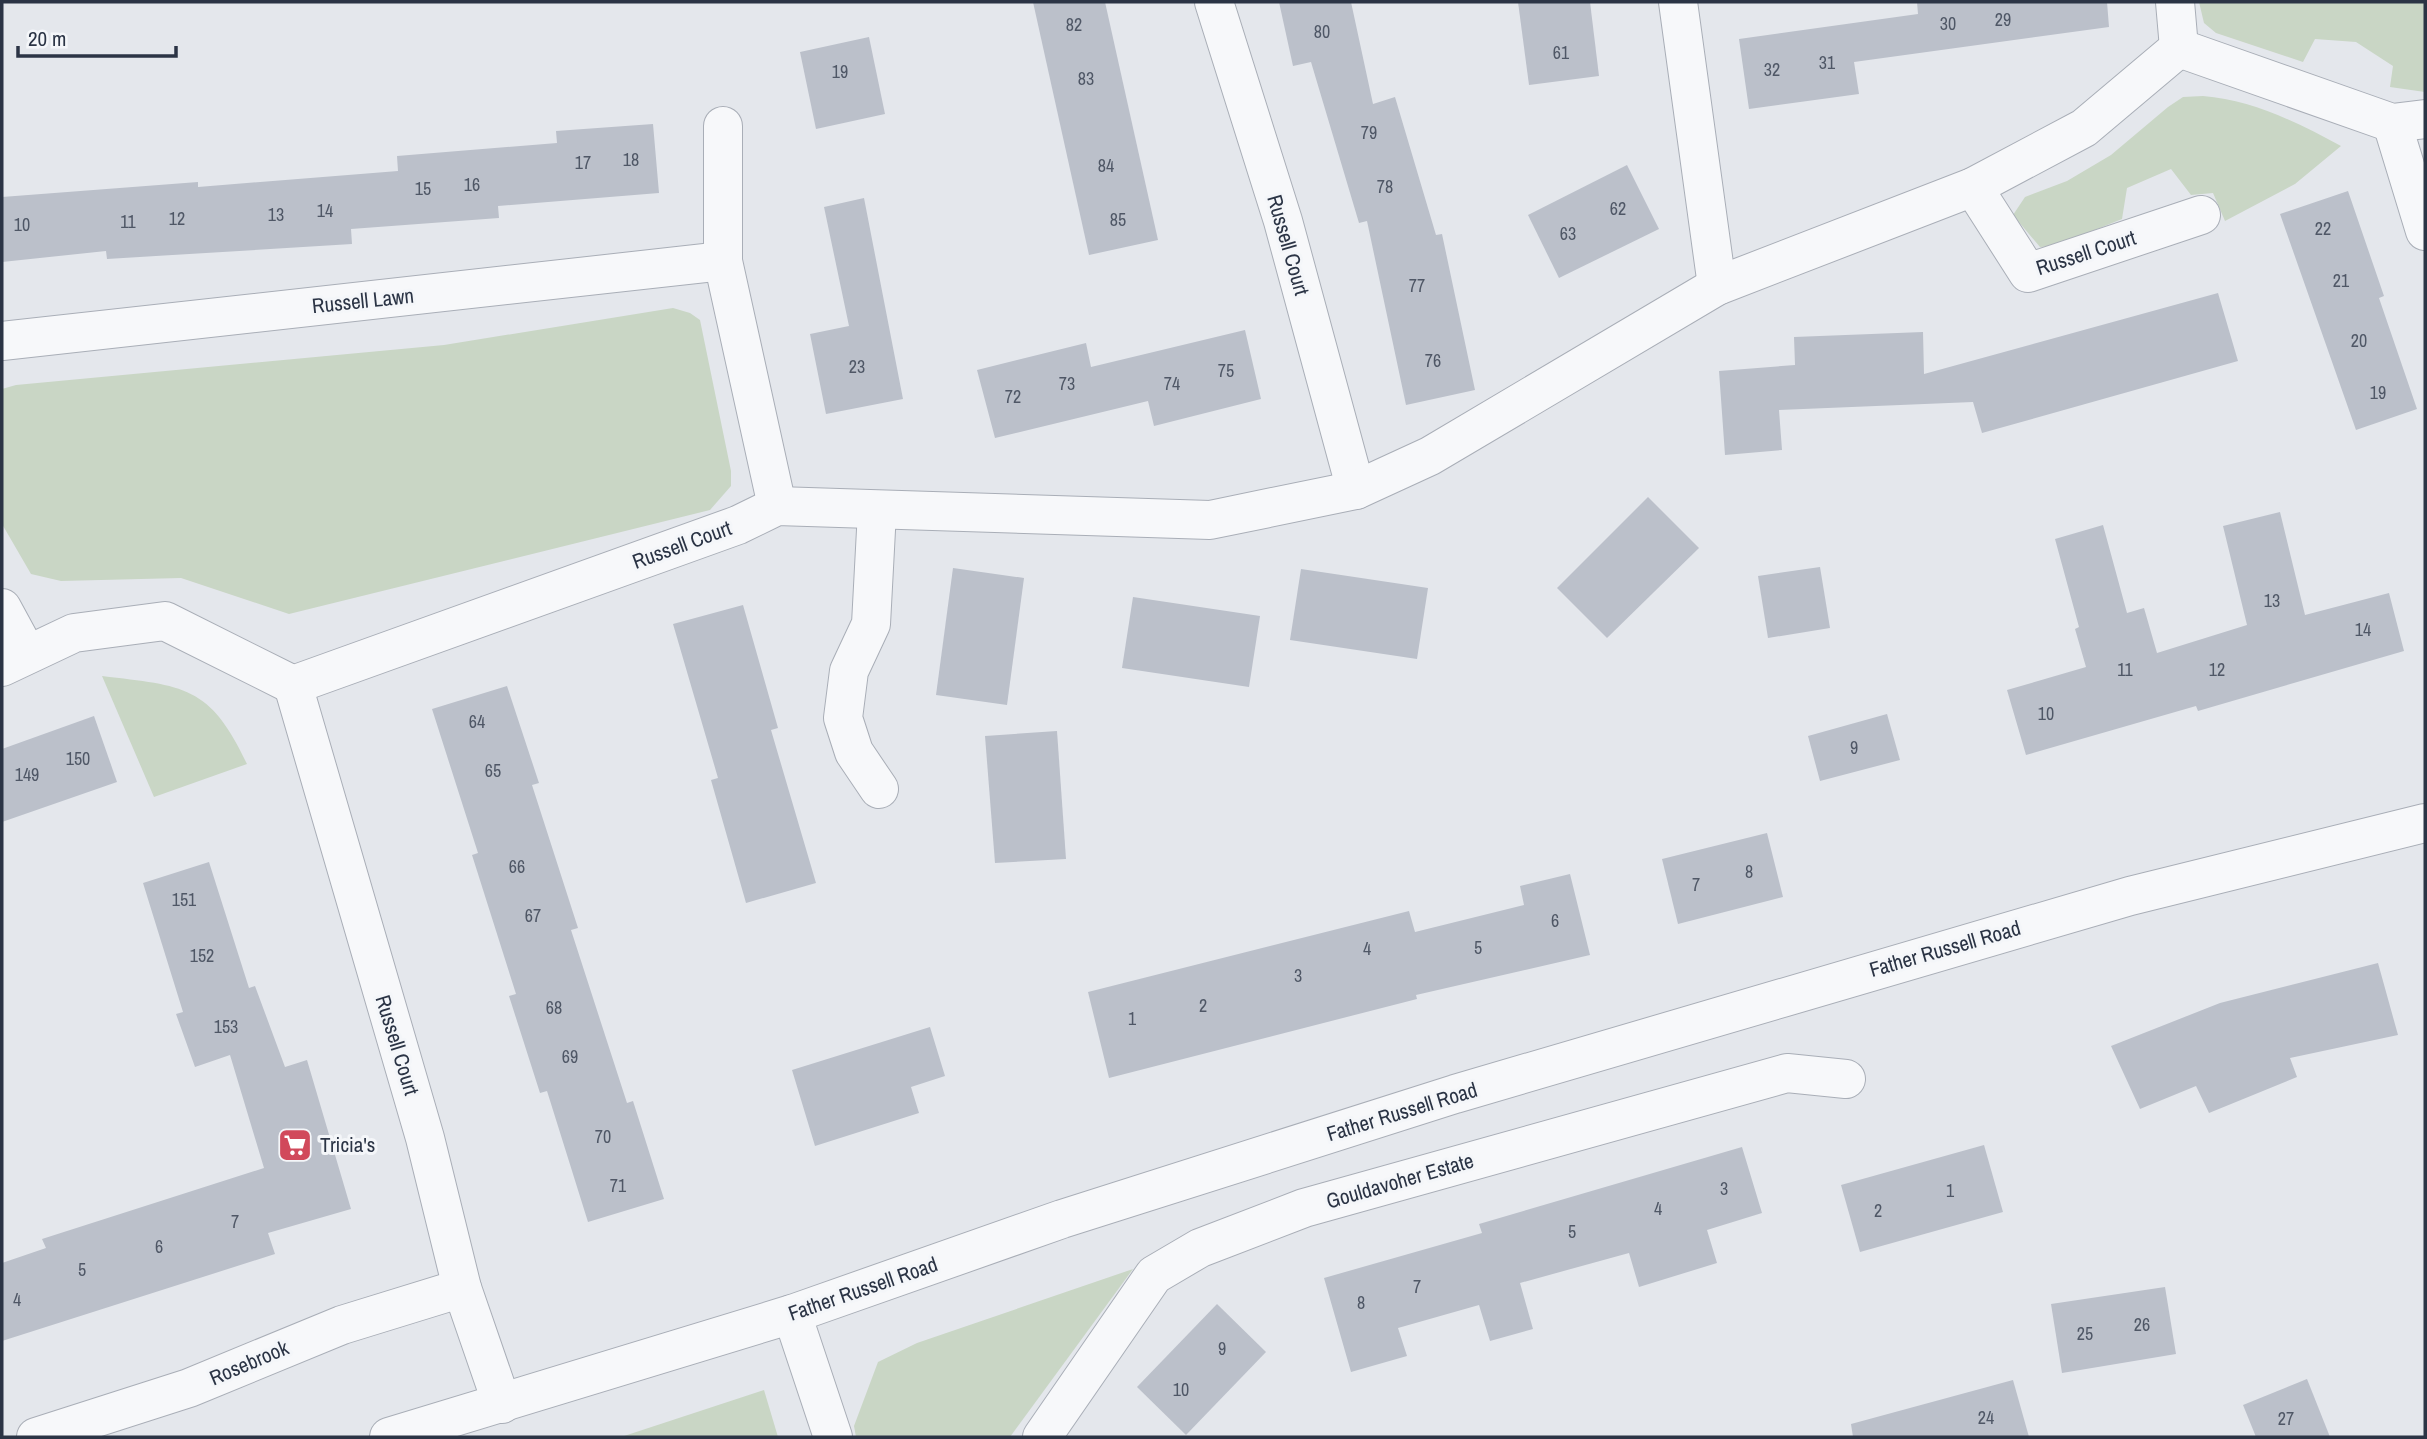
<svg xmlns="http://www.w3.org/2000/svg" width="2427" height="1439" viewBox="0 0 2427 1439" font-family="'Archivo Narrow',sans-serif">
<rect width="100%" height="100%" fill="#e4e7ec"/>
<g fill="#c9d6c5">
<path d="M 2199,2 L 2425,2 L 2425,92 L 2390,87 L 2393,66 L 2356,42 L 2315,39 L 2303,62 L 2216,33 L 2204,23 Z"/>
<path d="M 2203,96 C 2252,100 2297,122 2341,146 L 2295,184 L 2225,221 L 2213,193 L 2191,195 L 2171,169 L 2127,188 L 2122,219 L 2055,246 L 2040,247 L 2013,215 L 2025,197 L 2067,181 L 2111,155 L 2168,107 L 2183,97 Z"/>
<path d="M 673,308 L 690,313 L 700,320 L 731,471 L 731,486 L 710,510 L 289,614 L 181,578 L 61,581 L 31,574 L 2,524 L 2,389 L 16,385 L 444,345 Z"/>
<path d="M 102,676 C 184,686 210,685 247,764 L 154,797 Z"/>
<path d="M 1133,1269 L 1010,1437 L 856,1437 L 854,1426 L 878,1362 L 917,1343 Z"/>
<path d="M 764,1390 L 778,1437 L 621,1437 Z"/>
</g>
<g fill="#bbc0ca">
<path d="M 1033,2 L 1105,2 L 1158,240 L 1089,255 Z"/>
<path d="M 1279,2 L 1351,2 L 1373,104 L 1395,97 L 1436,235 L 1442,234 L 1475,390 L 1406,405 L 1367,221 L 1359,223 L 1311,62 L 1293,66 Z"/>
<path d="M 1518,2 L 1590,2 L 1599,76 L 1529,85 Z"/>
<path d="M 1917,2 L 2107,2 L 2109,27 L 1854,62 L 1859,94 L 1749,109 L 1739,39 L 1918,14 Z"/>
<path d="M 869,37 L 885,114 L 816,129 L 800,52 Z"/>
<path d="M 653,124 L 659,193 L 498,206 L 499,218 L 351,229 L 352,244 L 107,259 L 106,251 L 2,262 L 2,197 L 198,182 L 198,187 L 398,171 L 397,156 L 557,143 L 556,131 Z"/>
<path d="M 1627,165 L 1659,229 L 1559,278 L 1528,215 Z"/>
<path d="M 2348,191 L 2384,296 L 2379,298 L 2417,409 L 2356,430 L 2280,214 Z"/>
<path d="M 864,198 L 903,399 L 826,414 L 810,334 L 849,326 L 824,207 Z"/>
<path d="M 2218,293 L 2238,361 L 1982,433 L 1973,402 L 1779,410 L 1782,450 L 1725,455 L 1719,371 L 1795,365 L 1794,337 L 1923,332 L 1924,374 Z"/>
<path d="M 1245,330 L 1261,399 L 1154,426 L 1148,401 L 995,438 L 977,370 L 1086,343 L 1091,367 Z"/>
<path d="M 1648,497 L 1699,548 L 1607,638 L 1557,588 Z"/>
<path d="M 2280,512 L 2305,615 L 2389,593 L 2404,651 L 2198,711 L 2196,706 L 2026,755 L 2007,690 L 2086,667 L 2075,629 L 2079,627 L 2055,539 L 2103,525 L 2127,613 L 2144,608 L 2157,653 L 2247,625 L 2223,526 Z"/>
<path d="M 1820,567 L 1830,628 L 1768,638 L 1758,576 Z"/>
<path d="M 953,568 L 1024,578 L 1007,705 L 936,695 Z"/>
<path d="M 1301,569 L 1428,588 L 1417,659 L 1290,640 Z"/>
<path d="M 1133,597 L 1260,616 L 1249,687 L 1122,668 Z"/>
<path d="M 743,605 L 778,728 L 771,730 L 816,883 L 746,903 L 711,780 L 718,778 L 673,624 Z"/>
<path d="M 507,686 L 539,783 L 532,785 L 578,928 L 571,930 L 627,1103 L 633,1101 L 664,1199 L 588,1222 L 547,1091 L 540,1093 L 509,996 L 516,994 L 472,855 L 478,853 L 432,709 Z"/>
<path d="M 1887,714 L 1900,760 L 1820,781 L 1808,736 Z"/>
<path d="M 94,716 L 117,782 L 2,822 L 2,749 Z"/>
<path d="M 1057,731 L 1066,859 L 995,863 L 985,736 Z"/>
<path d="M 1767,833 L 1783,897 L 1678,924 L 1662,859 Z"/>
<path d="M 209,862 L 249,988 L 255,986 L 285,1067 L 307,1060 L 351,1209 L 268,1233 L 275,1254 L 2,1341 L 2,1263 L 46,1248 L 42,1239 L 264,1168 L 230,1055 L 195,1067 L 176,1014 L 183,1012 L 143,883 Z"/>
<path d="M 1570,874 L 1590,955 L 1416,995 L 1417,999 L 1109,1078 L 1088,992 L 1409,911 L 1415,932 L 1524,905 L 1520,886 Z"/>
<path d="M 2378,963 L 2398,1035 L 2290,1058 L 2297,1077 L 2209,1113 L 2196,1086 L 2140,1109 L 2111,1046 L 2220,1003 Z"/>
<path d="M 930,1027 L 945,1076 L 911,1087 L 919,1113 L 815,1146 L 792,1070 Z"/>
<path d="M 1984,1145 L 2003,1212 L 1860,1252 L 1841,1185 Z"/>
<path d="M 1742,1147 L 1762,1213 L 1707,1230 L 1717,1263 L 1639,1287 L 1629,1253 L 1520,1283 L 1533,1329 L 1490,1341 L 1479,1305 L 1398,1328 L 1407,1356 L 1351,1372 L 1324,1278 L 1482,1233 L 1479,1224 Z"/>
<path d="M 2165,1287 L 2176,1354 L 2062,1373 L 2051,1304 Z"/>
<path d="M 1217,1304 L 1266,1352 L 1186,1435 L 1137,1387 Z"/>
<path d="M 2307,1379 L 2330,1437 L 2256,1437 L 2243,1405 Z"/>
<path d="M 2013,1380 L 2029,1437 L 1853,1437 L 1851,1424 Z"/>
</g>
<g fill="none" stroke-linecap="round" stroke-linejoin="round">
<g stroke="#a9aeb7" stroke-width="40">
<g id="minor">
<path d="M 1214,2 L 1283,221 L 1356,490"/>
<path d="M 1678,2 L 1717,286"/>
<path d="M 2175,2 L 2179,48"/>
<path d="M 2179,48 L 2392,123 L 2425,119"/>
<path d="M 2392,123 L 2425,231"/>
<path d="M 723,126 L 723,261 L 777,506"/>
<path d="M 1973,187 L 2028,273 L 2201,215"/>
<path d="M 2,341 L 723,261"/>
<path d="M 877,511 L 871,624 L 849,671 L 843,718 L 854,752 L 879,789"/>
<path d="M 2,608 L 27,654"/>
<path d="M 2,667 L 74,633 L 165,621 L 293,685 L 738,525 L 777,506 L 1210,520 L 1356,490 L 1430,456 L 1717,286 L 1973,187 L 2084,128 L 2179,48"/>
<path d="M 293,685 L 425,1138 L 462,1288 L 502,1404"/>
<path d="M 792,1314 L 833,1437"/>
<path d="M 36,1437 L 189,1388 L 342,1325 L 462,1288"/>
<path d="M 1042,1437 L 1154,1275 L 1200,1248 L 1304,1208 L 1787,1073 L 1846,1079"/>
</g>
</g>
<g stroke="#a9aeb7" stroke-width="40">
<path id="tertiary" d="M 389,1437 L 792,1314 L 1062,1219 L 1455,1094 L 2130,896 L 2425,823"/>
</g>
<use href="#minor" stroke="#f7f8fa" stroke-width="38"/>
<use href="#tertiary" stroke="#f7f8fa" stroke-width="38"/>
</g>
<defs>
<g id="supermarket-square" transform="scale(1.75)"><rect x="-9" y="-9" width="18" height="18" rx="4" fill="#d1495b" stroke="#f4f6f9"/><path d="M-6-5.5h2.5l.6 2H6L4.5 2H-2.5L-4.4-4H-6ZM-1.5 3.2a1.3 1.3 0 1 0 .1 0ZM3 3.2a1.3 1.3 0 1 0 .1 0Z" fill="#fff"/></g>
</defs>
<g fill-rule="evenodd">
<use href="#supermarket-square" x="295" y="1145"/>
</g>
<g text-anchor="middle" stroke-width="6" stroke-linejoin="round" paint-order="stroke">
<g font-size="18" fill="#4f5766">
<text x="2003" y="26">29</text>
<text x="1948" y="30">30</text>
<text x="1074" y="31">82</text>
<text x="1322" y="38">80</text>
<text x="1561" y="59">61</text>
<text x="1827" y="69">31</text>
<text x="1772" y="76">32</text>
<text x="840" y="78">19</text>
<text x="1086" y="85">83</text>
<text x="1369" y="139">79</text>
<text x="631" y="166">18</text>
<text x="583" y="169">17</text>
<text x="1106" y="172">84</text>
<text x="472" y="191">16</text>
<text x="1385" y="193">78</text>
<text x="423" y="195">15</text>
<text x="1618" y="215">62</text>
<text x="325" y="217">14</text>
<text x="276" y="221">13</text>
<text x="177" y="225">12</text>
<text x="1118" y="226">85</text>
<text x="128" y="228">11</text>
<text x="22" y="231">10</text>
<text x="2323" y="235">22</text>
<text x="1568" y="240">63</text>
<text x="2341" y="287">21</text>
<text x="1417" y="292">77</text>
<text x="2359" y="347">20</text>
<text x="1433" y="367">76</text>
<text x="857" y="373">23</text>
<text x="1226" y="377">75</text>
<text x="1067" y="390">73</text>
<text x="1172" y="390">74</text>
<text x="2378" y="399">19</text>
<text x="1013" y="403">72</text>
<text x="2272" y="607">13</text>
<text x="2363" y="636">14</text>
<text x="2125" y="676">11</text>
<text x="2217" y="676">12</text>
<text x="2046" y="720">10</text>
<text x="477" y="728">64</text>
<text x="1854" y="754">9</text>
<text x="78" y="765">150</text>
<text x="493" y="777">65</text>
<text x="27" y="781">149</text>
<text x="517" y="873">66</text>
<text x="1749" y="878">8</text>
<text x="1696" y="891">7</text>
<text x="184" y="906">151</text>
<text x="533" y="922">67</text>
<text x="1555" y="927">6</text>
<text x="1478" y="954">5</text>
<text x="1367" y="955">4</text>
<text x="202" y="962">152</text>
<text x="1298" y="982">3</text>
<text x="1203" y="1012">2</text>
<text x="554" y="1014">68</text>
<text x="1132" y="1025">1</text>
<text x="226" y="1033">153</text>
<text x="570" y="1063">69</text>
<text x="603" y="1143">70</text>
<text x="618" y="1192">71</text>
<text x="1724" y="1195">3</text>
<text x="1950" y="1197">1</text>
<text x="1658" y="1215">4</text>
<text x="1878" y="1217">2</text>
<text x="235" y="1228">7</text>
<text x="1572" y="1238">5</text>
<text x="159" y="1253">6</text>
<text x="82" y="1276">5</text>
<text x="1417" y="1293">7</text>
<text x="17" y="1306">4</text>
<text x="1361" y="1309">8</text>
<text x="2142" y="1331">26</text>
<text x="2085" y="1340">25</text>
<text x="1222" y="1355">9</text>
<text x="1181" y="1396">10</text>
<text x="1986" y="1424">24</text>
<text x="2286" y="1425">27</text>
</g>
<g font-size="21" fill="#2b3445" stroke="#f4f6f9">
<text transform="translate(1288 245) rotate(74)" y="7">Russell Court</text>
<text transform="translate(2086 253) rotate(-18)" y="7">Russell Court</text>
<text transform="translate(363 301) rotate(-6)" y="7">Russell Lawn</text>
<text transform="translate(682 545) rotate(-20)" y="7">Russell Court</text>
<text transform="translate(1945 949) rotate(-16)" y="7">Father Russell Road</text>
<text transform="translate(397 1045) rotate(73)" y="7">Russell Court</text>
<text transform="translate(1402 1112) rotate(-17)" y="7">Father Russell Road</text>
<text transform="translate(1400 1181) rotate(-16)" y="7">Gouldavoher Estate</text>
<text transform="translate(863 1289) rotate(-19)" y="7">Father Russell Road</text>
<text transform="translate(249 1363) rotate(-23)" y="7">Rosebrook</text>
</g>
<g font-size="21" fill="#2b3445" stroke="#f4f6f9" text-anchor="start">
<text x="320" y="1152">Tricia's</text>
</g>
</g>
<rect width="2427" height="1439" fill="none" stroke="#2b3445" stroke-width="7"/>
<path d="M18 46v10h158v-10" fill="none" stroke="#2b3445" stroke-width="3.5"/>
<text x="28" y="46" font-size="21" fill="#2b3445" stroke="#f4f6f9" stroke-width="5" paint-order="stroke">20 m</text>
</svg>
